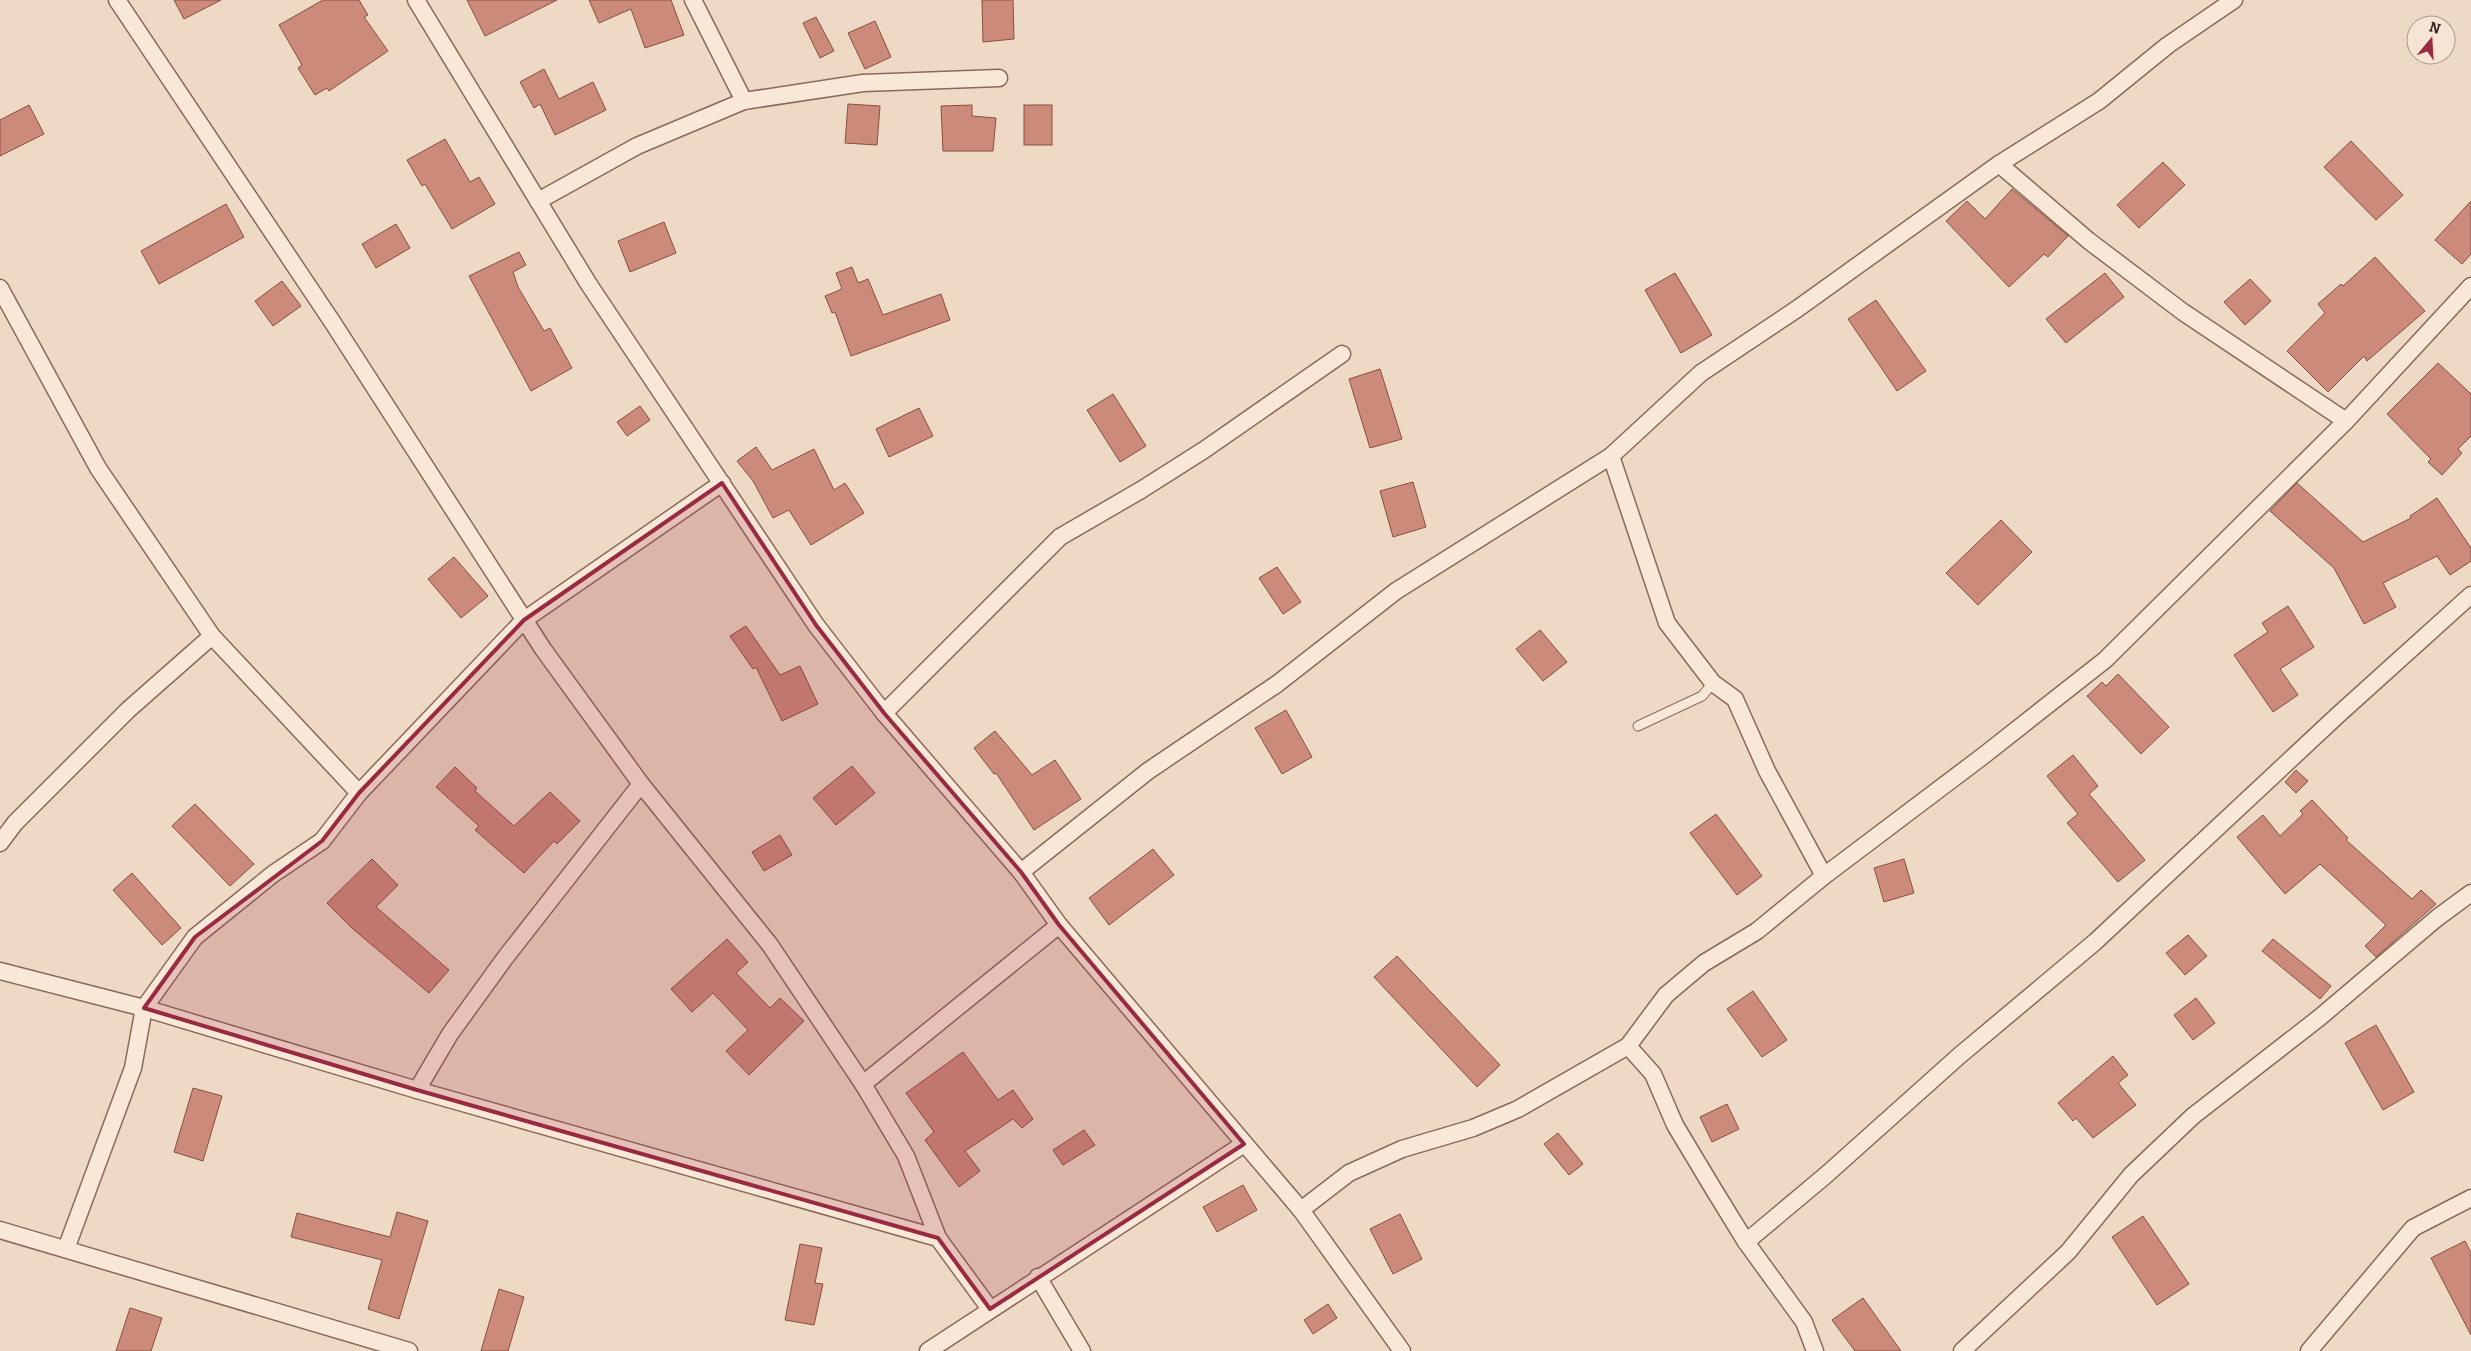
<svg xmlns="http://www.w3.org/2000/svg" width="2471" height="1351" viewBox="0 0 2471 1351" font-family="Bitter,serif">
<rect width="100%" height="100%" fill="#eed9c4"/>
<g fill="#cc8b7a" stroke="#884e40">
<path d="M 174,0 L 221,0 L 184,19 Z"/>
<path d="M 323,0 L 359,0 L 368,15 L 364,17 L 388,51 L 329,91 L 327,88 L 315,95 L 298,68 L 302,65 L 279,25 Z"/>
<path d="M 467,0 L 557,0 L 485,36 Z"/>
<path d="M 589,0 L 671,0 L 684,35 L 645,48 L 631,9 L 599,23 Z"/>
<path d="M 982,0 L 1013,0 L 1014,39 L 983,42 Z"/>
<path d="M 816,17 L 834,51 L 820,58 L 803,23 Z"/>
<path d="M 875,21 L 891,57 L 865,69 L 848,33 Z"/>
<path d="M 544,69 L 559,99 L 593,82 L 606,110 L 555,135 L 540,104 L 534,108 L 520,82 Z"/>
<path d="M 848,104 L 880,106 L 877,145 L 845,143 Z"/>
<path d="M 29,105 L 44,134 L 0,156 L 0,120 Z"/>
<path d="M 972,105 L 972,116 L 996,118 L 993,151 L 943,151 L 941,106 Z"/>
<rect x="1024" y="105" width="28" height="40"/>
<path d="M 445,139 L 470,182 L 479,177 L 495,204 L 452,229 L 425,184 L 422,186 L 407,160 Z"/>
<path d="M 2351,141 L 2403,195 L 2376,220 L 2324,167 Z"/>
<path d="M 2163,162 L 2185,185 L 2139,228 L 2117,205 Z"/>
<path d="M 2012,189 L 2068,236 L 2048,257 L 2044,254 L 2009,287 L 1946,221 L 1967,201 L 1985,219 Z"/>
<path d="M 2471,201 L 2471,254 L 2462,264 L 2435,240 Z"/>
<path d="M 226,204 L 244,237 L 159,284 L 141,251 Z"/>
<path d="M 664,222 L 676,253 L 630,272 L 618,241 Z"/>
<path d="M 396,224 L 410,248 L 376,268 L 362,244 Z"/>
<path d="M 519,252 L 526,265 L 513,272 L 518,287 L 544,331 L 550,328 L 572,368 L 531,391 L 469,276 Z"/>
<path d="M 2375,257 L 2425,311 L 2367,361 L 2364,356 L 2328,392 L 2287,351 L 2325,313 L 2318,304 L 2341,284 L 2343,286 Z"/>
<path d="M 852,267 L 858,283 L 868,279 L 883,315 L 941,294 L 950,320 L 851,356 L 835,312 L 832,313 L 825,296 L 842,289 L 836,273 Z"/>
<path d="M 1675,273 L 1712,335 L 1681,353 L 1645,290 Z"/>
<path d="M 2105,273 L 2124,297 L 2066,343 L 2046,319 Z"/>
<path d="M 2250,279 L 2271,301 L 2245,325 L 2224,302 Z"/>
<path d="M 282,281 L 301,306 L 273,326 L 255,301 Z"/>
<path d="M 1876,300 L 1926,371 L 1897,391 L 1848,319 Z"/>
<path d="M 2438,363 L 2471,394 L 2471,436 L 2458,449 L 2462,453 L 2442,475 L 2428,462 L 2431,459 L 2387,414 Z"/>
<path d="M 1380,369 L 1402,439 L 1370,448 L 1349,379 Z"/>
<path d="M 1113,394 L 1146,446 L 1120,462 L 1087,410 Z"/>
<path d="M 640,406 L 650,420 L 627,436 L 617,422 Z"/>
<path d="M 919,408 L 933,436 L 889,457 L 876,429 Z"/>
<path d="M 756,447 L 772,470 L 814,449 L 834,490 L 845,483 L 864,513 L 811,545 L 789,510 L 773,518 L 753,481 L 737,461 Z"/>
<path d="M 1413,482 L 1426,527 L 1393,537 L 1380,491 Z"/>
<path d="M 2297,483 L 2363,542 L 2411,518 L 2410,516 L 2437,498 L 2471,548 L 2471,561 L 2450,575 L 2437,556 L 2383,583 L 2396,607 L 2364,624 L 2334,568 L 2270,511 Z"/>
<path d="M 2001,520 L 2032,552 L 1978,605 L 1946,573 Z"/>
<path d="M 454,557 L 488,596 L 461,618 L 428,579 Z"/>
<path d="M 1277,567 L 1301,602 L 1283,614 L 1259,578 Z"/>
<path d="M 2288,606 L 2314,647 L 2280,669 L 2298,695 L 2273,712 L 2234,655 L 2268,632 L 2262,623 Z"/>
<path d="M 746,626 L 780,675 L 800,666 L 818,704 L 782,721 L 756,667 L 753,669 L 730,636 Z"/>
<path d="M 1540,630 L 1567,662 L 1543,681 L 1516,649 Z"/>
<path d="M 2118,674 L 2169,727 L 2141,754 L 2087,696 L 2102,682 L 2106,686 Z"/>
<path d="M 1286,710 L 1312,757 L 1282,774 L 1255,728 Z"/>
<path d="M 995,731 L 1032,775 L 1055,760 L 1081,799 L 1034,830 L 996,773 L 994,774 L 974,748 Z"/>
<path d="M 2073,755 L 2098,786 L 2089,794 L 2145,860 L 2118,882 L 2067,823 L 2078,814 L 2047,776 Z"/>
<path d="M 852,766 L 875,793 L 836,825 L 813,798 Z"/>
<path d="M 455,767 L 477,788 L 475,791 L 514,826 L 550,792 L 580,821 L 557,844 L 554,841 L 524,873 L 475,830 L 479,826 L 436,787 Z"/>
<path d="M 2296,770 L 2308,781 L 2296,793 L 2285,782 Z"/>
<path d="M 2312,800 L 2348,838 L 2346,840 L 2412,899 L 2421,890 L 2436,904 L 2376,957 L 2365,946 L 2386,925 L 2320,864 L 2285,894 L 2237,837 L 2263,815 L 2280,836 L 2303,814 L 2300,811 Z"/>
<path d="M 195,804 L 254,864 L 230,886 L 172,826 Z"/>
<path d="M 1716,814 L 1762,876 L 1737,895 L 1690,833 Z"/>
<path d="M 780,835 L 792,855 L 764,871 L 752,852 Z"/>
<path d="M 1153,849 L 1174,875 L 1109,925 L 1089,898 Z"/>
<path d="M 372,859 L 398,885 L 376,907 L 449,970 L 429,993 L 353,929 L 327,903 Z"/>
<path d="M 1904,859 L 1914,893 L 1884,902 L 1874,868 Z"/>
<path d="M 132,873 L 181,928 L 162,945 L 113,890 Z"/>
<path d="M 2188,935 L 2207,956 L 2185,975 L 2166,953 Z"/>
<path d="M 727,939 L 748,962 L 736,973 L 770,1008 L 780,998 L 804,1021 L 749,1075 L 726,1051 L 748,1030 L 713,993 L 692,1012 L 671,989 Z"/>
<path d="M 2273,939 L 2331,986 L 2320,999 L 2262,951 Z"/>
<path d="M 1397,956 L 1500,1065 L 1477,1087 L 1374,977 Z"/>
<path d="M 1753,991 L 1787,1040 L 1762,1057 L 1727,1009 Z"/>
<path d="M 2196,998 L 2215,1023 L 2193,1040 L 2174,1015 Z"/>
<path d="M 2376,1025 L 2414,1092 L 2383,1110 L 2345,1043 Z"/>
<path d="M 963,1052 L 998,1100 L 1013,1090 L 1033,1119 L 1022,1128 L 1013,1119 L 965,1151 L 980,1171 L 959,1187 L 925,1140 L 934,1132 L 906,1093 Z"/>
<path d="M 2113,1056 L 2128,1075 L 2118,1083 L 2136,1105 L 2093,1138 L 2076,1118 L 2073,1121 L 2058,1103 Z"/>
<path d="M 193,1088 L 222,1096 L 203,1161 L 174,1152 Z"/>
<path d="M 1727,1104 L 1739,1129 L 1712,1142 L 1700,1117 Z"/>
<path d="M 1084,1130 L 1095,1145 L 1063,1165 L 1053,1150 Z"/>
<path d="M 1558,1133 L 1583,1164 L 1569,1175 L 1544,1144 Z"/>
<path d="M 1243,1185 L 1257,1210 L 1217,1232 L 1203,1207 Z"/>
<path d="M 397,1212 L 428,1221 L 399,1319 L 368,1309 L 382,1260 L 291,1237 L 297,1213 L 390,1237 Z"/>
<path d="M 1400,1214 L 1422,1259 L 1393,1274 L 1370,1229 Z"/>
<path d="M 2143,1216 L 2189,1284 L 2157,1305 L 2112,1237 Z"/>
<path d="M 2465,1241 L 2471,1253 L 2471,1335 L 2431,1258 Z"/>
<path d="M 800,1244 L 822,1248 L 815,1283 L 823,1284 L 814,1325 L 785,1320 Z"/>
<path d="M 499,1289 L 524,1297 L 508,1351 L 481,1351 Z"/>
<path d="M 1863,1298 L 1901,1351 L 1855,1351 L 1832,1320 Z"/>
<path d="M 1328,1304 L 1337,1318 L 1313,1334 L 1304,1320 Z"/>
<path d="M 130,1308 L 162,1318 L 151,1351 L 116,1351 Z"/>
</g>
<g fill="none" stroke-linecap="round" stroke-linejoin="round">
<g stroke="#896a5a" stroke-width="11">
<path id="lane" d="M 1638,726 L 1702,696 L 1713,683"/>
</g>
<g stroke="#896a5a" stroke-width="19">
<g id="street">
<path d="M 117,0 L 333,323 L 543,649 L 641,784 L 770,945 L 863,1084 L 906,1156 L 938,1238"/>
<path d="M 416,0 L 588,283 L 816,625 L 884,713 L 1021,872 L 1059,925 L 1301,1210 L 1402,1351"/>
<path d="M 693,0 L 744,101"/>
<path d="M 1999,164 L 2089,241 L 2183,312 L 2346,421"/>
<path d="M 538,201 L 637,146 L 744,101 L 863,83 L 999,78"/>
<path d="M 0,288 L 98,468 L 212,636 L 359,793 L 524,620 L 722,483"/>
<path d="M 1611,456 L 1667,623 L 1713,683 L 1735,699 L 1767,771 L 1824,876"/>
<path d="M 884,713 L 1060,537 L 1141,490 L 1204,450 L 1342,354"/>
<path d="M 0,843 L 15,823 L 128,710 L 212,636"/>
<path d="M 1021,872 L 1148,771 L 1277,684 L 1396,591 L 1611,456 L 1701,373 L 1797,309 L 1999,164 L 2099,101 L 2168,45 L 2234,0"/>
<path d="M 0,971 L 144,1008 L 417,1090 L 938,1238 L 990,1309"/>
<path d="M 1628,1046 L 1653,1074 L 1675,1125 L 1714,1190 L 1746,1242 L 1804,1322 L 1815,1351"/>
<path d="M 863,1084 L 1059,925"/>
<path d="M 417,1090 L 450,1034 L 505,958 L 641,784"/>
<path d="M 1301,1210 L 1349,1173 L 1402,1149 L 1473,1128 L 1518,1109 L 1628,1046 L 1666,995 L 1704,963 L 1757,931 L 1824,876 L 1983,756 L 2105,660 L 2346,421 L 2471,286"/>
<path d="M 0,1230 L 409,1351"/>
<path d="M 1746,1242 L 1826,1175 L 1959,1056 L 2095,942 L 2338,715 L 2471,595"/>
<path d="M 66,1249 L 133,1068 L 144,1008 L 195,937 L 273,874 L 322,841 L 359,793"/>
<path d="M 1038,1277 L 1082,1351"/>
<path d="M 928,1351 L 1244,1144"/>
<path d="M 1962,1351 L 2068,1252 L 2131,1175 L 2193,1116 L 2319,1018 L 2437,918 L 2471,893"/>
<path d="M 2309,1351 L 2413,1228 L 2471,1198"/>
</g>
</g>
<use href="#lane" stroke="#f9e8d7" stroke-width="9"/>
<use href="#street" stroke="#f9e8d7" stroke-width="16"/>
</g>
<path fill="#982a41" fill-opacity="0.2" stroke="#982a41" stroke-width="4" stroke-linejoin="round" d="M 722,483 L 816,625 L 884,713 L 1021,872 L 1059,925 L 1244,1144 L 990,1309 L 938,1238 L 417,1090 L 144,1008 L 195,937 L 322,841 L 359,793 L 524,620 Z"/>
<g transform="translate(2431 40) rotate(18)"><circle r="24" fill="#f6e5d4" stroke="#aa998b"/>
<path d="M0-4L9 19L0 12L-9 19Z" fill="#982a41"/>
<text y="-8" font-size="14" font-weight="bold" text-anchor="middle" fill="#39261e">N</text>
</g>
</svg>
